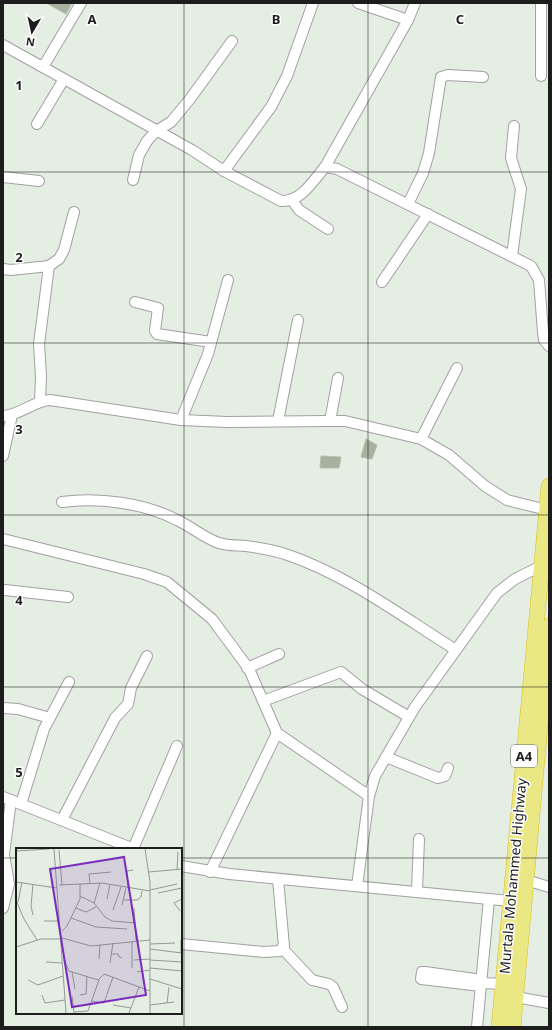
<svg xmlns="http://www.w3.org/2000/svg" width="552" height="1030" viewBox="0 0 552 1030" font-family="'Noto Sans',sans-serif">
<rect width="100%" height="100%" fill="#e4eee2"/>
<g fill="#a7b0a1" stroke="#afc1a3">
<path d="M 46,3 L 72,3 L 66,14 Z"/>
<path d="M 366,439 L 377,445 L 372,459 L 361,457 Z"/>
<path d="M 321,456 L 341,457 L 339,468 L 320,468 Z"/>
</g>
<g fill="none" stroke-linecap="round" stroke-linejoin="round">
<g stroke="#a1a1a1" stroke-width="12">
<g id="minor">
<path d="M 358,3 L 408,20"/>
<path d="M 3,45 L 192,150 L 224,171 L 281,201 C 301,202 313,181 325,167 L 337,169 L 531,266 L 539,280 L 543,332 L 544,340 L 549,346"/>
<path d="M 43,67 L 81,3"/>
<path d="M 541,76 L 541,3"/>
<path d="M 37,124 L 64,79"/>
<path d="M 325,167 L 408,20 L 415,3"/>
<path d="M 224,171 L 271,107 L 287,76 L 313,3"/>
<path d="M 3,177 L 39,181"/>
<path d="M 133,180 L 139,155 L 147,141 L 156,131 L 171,122 L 190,99 L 232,41"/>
<path d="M 292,200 L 299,210 L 328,229"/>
<path d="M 408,204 L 423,173 L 429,153 L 441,77 L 448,75 L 483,77"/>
<path d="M 512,256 L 521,189 L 511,158 L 514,126"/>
<path d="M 3,269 L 11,270 L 49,266 L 59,259 L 64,250 L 74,212"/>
<path d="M 382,282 L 428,214"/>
<path d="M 135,302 L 158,308 L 155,331 L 157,334 L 211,342"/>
<path d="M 40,401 L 41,376 L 39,344 L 49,266"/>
<path d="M 3,416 C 21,415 33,401 50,400 L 181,420 L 227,422 L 327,421 L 345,421 L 362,425 L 421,439 L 449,455 L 485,486 L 507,500 L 547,510"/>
<path d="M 181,420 L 208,354 L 228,280"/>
<path d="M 278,421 L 298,320"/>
<path d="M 330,421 L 338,378"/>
<path d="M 421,439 L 457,368"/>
<path d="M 3,456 L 12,415"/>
<path d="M 62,502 C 99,497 144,503 177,520 C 192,527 204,538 219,543 C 228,546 237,545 246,546 C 261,548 274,550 288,555 C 347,575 403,617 456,650"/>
<path d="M 3,539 L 144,574 L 167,582 L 212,619 L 249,669 L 277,733 L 369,796"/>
<path d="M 5,590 L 68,597"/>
<path d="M 247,668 L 279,654"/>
<path d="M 263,701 L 341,672 L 362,689 L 409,717"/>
<path d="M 3,708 L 18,709 L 50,718"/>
<path d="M 386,757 L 438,778 L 445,776 L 448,768"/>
<path d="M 3,797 L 134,849"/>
<path d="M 21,804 L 44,729 L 69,682"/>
<path d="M 62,820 L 115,718 L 128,704 L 131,688 L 147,656"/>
<path d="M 133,849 L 177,746"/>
<path d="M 181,866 L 229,874 L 510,901"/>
<path d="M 210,872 L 277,733"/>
<path d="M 526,880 L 549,887"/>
<path d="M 357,886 L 369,796 L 375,776 L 415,707 L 497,593 L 515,579 L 541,566"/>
<path d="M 417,891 L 419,839"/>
<path d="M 3,908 L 9,884 L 4,854 L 11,800"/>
<path d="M 181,944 L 264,952 L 280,951 L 284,946 L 278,879"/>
<path d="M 282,948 L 312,980 L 329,984 L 333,987 L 342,1007"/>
<path d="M 482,983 L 503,984"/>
<path d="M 481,986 L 421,979 L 422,972 L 425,972 L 482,980"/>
<path d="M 516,997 L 549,1003"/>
<path d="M 477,1027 L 489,899"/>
</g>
</g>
<g stroke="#e0bb1b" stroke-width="16">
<g id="highway">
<path d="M 499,1027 L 549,486"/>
<path d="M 513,1027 L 549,626"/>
</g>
</g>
<use href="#minor" stroke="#fff" stroke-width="10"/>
<use href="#highway" stroke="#eae785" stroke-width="15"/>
</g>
<path fill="none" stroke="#1d1d1d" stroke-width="1" stroke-opacity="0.55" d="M 184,3 L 184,1027M 368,3 L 368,1027M 3,172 L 549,172M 3,343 L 549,343M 3,515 L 549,515M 3,687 L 549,687M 3,858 L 17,858M 181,858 L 549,858"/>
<g text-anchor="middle" stroke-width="3" stroke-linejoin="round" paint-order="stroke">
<rect fill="#fff" stroke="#616161" stroke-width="1" x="511" y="745" width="26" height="22" rx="3"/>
<g font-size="13" font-weight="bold" fill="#1d1d1d">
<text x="524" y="761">A4</text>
</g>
<g font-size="14" fill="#1d1d1d" stroke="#fff">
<text transform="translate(513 876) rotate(-85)" y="5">Murtala Mohammed Highway</text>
</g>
</g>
<g transform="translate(16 848)">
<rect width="166" height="166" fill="#e4eee2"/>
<path fill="none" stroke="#949a93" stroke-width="1" d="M 38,1 L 50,165M 129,1 L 134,34 L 134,165M 43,2 L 46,37M 0,3 L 33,1M 161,22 L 162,4M 133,24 L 166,21M 0,34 L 41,40M 74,35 L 73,26 L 95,24M 17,36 L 15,58 L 17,67M 43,37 L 86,35 L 134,43M 112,40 L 111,23 L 117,22M 134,42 L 161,36M 142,45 L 166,40M 64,48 L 78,55 L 89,69 L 96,73 L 120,75M 91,51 L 94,36M 0,52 L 8,71 L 21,92M 108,52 L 121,52 L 125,49 L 126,43M 2,54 L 6,34M 78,55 L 84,35M 106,57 L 110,40M 60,60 L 70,64 L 80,59M 118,60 L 120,92M 97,62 L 105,39M 164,63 L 158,55 L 166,51M 55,70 L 80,79 L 111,81M 28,73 L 43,73M 46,83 L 51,78 L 64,51 L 64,36M 46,90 L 75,98 L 134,92M 165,92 L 165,105M 134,96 L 159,95M 0,99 L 25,91 L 44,91M 134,101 L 166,105M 95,106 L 102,106 L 103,109 L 106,110M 83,111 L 84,97M 48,112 L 53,123 L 82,132 L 88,126 L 134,143M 118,112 L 134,111M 134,112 L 166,114M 30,114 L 46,115M 94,115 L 97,95M 116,120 L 116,94M 134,120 L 166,123M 56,124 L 59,141M 121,124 L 134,122M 134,131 L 166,141M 12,132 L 22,137 L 47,128M 26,147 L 29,155 L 49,152M 64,147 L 70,146 L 71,128M 56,148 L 58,165M 75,153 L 88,155 L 97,129M 151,155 L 153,139M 97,157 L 115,160M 134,157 L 158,154M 58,164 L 72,163 L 83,132M 113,165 L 123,139"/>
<path fill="#7b2cbf" fill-opacity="0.15" stroke="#7b2cbf" stroke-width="2" d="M 108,9 L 130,147 L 56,159 L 34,21 Z"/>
<rect width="166" height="166" fill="none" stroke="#1d1d1d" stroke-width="2"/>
</g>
<g font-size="13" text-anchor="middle" font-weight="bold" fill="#1d1d1d" stroke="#fff" stroke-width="3" stroke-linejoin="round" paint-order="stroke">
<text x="92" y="24">A</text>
<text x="276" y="24">B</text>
<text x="460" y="24">C</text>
<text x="19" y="90">1</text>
<text x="19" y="262">2</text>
<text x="19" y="434">3</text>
<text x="19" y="605">4</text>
<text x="19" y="777">5</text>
</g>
<rect width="552" height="1030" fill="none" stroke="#1d1d1d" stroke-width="8"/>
<g transform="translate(32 32) rotate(189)" stroke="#ffffff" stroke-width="3" paint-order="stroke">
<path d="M0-3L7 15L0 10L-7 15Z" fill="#1d1d1d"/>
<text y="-6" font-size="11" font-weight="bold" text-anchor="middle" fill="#1d1d1d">N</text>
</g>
</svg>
